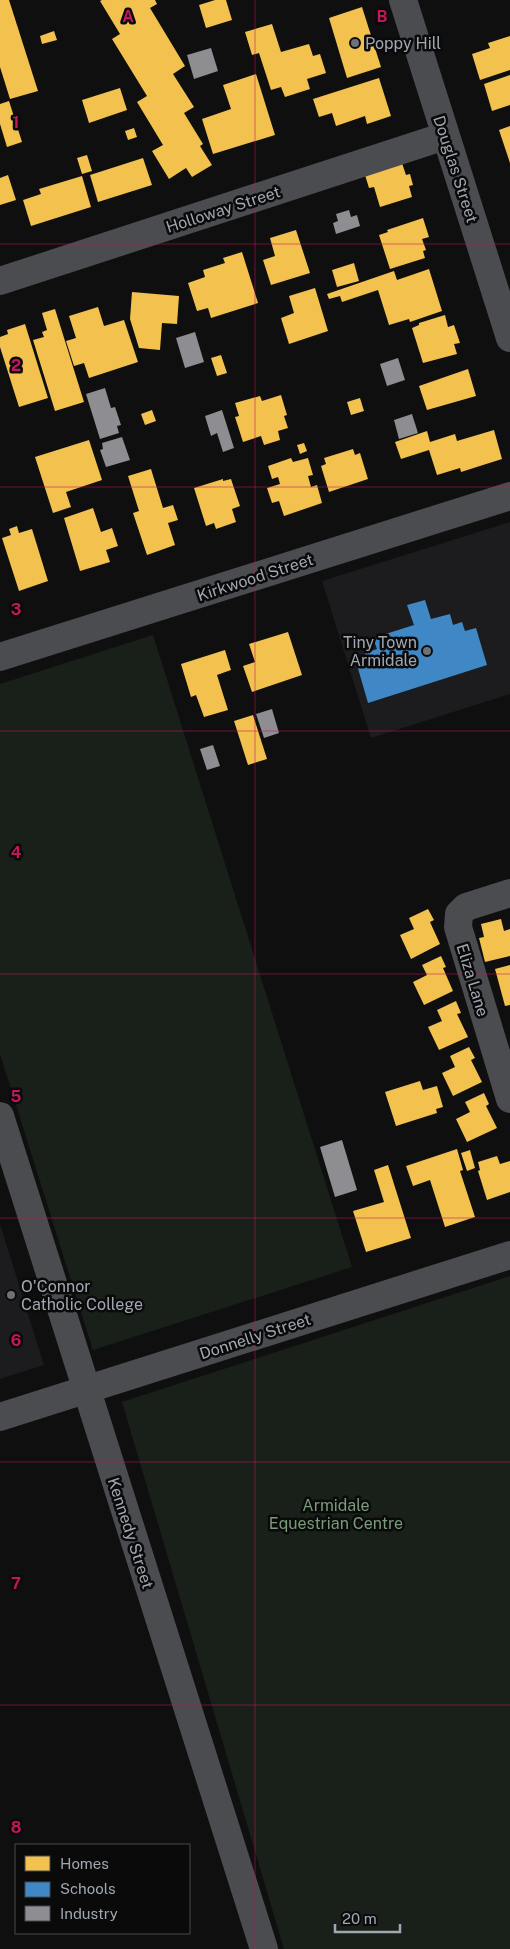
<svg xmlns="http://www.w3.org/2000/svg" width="510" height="1949" viewBox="0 0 510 1949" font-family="'Public Sans',sans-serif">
<rect width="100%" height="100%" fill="#0f0f10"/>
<g fill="#1c1c1e">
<path d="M 510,522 L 510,694 L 371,738 L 322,581 Z"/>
<path d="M 0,1224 L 44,1365 L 0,1379 Z"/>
</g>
<g fill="#19201a">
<path d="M 153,635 L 352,1267 L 93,1350 L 0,1054 L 0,684 Z"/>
<path d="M 510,1276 L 510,1949 L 284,1949 L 122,1402 Z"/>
</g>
<g fill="#f2c14e">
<path d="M 0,0 L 9,0 L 38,91 L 10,99 L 0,67 Z"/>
<path d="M 102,0 L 155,0 L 157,4 L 150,8 L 185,66 L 173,74 L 194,107 L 184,113 L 203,144 L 200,146 L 212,165 L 192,177 L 186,168 L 169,179 L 152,151 L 163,145 L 137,102 L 147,96 L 112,39 L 120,34 L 100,1 Z"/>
<path d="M 215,0 L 226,0 L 232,20 L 206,28 L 199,5 Z"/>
<path d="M 362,7 L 381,67 L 347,78 L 329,18 Z"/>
<path d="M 272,24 L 281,52 L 309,44 L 313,56 L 320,54 L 326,73 L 307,79 L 310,89 L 285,97 L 281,87 L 271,90 L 259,53 L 252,55 L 245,32 Z"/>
<path d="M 54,31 L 57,40 L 42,44 L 40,36 Z"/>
<path d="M 510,36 L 510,70 L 480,80 L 472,54 L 490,48 L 488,43 Z"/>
<path d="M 256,74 L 275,135 L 213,154 L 202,119 L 231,109 L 223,85 Z"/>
<path d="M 510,75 L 510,105 L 492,111 L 484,84 Z"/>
<path d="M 379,78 L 391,116 L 367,124 L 365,116 L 336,126 L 332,113 L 319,117 L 313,99 Z"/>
<path d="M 120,88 L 127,110 L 89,123 L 82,100 Z"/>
<path d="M 9,101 L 22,142 L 7,147 L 0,124 L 0,104 Z"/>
<path d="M 510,126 L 510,163 L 499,130 Z"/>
<path d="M 134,128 L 137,137 L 128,140 L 125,131 Z"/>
<path d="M 87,155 L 92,171 L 82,174 L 77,158 Z"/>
<path d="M 143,158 L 152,185 L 98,202 L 90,175 Z"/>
<path d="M 402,163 L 406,175 L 410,174 L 413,185 L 409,186 L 412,197 L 380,207 L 374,187 L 369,188 L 365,175 Z"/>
<path d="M 8,175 L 16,200 L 0,205 L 0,178 Z"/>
<path d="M 82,176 L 91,207 L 31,226 L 23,200 L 41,194 L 39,189 Z"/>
<path d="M 423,218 L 429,237 L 422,239 L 426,250 L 423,251 L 425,258 L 390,269 L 379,235 L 388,232 L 387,230 Z"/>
<path d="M 296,230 L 310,273 L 271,285 L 263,260 L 275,256 L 270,238 Z"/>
<path d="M 242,252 L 258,303 L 211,318 L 208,308 L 197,311 L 188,283 L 205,277 L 203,270 L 225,263 L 223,258 Z"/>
<path d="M 354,263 L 359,281 L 337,287 L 332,270 Z"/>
<path d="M 429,269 L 442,311 L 410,322 L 409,319 L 389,325 L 378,290 L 342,302 L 340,296 L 329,299 L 327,294 L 394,271 L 397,280 Z"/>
<path d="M 315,288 L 328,331 L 289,344 L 281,318 L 294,313 L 289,296 Z"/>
<path d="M 132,292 L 179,296 L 177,324 L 162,323 L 160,350 L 139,348 L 130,319 Z"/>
<path d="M 98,307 L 104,326 L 124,320 L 138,362 L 89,378 L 84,363 L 74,366 L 66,341 L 76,338 L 69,316 Z"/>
<path d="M 55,309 L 84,402 L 55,411 L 33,340 L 44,337 L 42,332 L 47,330 L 42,313 Z"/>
<path d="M 445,315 L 448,327 L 454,325 L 460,343 L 454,344 L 457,354 L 423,363 L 412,328 L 419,325 L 419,323 Z"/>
<path d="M 25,324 L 48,398 L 19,407 L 0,347 L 0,337 L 8,334 L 7,330 Z"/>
<path d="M 221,355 L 227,373 L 217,376 L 211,358 Z"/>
<path d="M 468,369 L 476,396 L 427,410 L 419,386 Z"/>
<path d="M 281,395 L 287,415 L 284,416 L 288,428 L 278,431 L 280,440 L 264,445 L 261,436 L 243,442 L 235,417 L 239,416 L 235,403 L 260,396 L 262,401 Z"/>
<path d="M 360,398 L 364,411 L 351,415 L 347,402 Z"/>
<path d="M 152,410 L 156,421 L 145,425 L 141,414 Z"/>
<path d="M 494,430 L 502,459 L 461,472 L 460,468 L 437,475 L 429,450 L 401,459 L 395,442 L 427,431 L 430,442 L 455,434 L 457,441 Z"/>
<path d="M 89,440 L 102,480 L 66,492 L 71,507 L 53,513 L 35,457 Z"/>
<path d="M 304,443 L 307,451 L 300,454 L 297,445 Z"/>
<path d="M 353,449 L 355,455 L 360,453 L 368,479 L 329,492 L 321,466 L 326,464 L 324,458 Z"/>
<path d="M 291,458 L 293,462 L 308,458 L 313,475 L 308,476 L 311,487 L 317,485 L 322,503 L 284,516 L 279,501 L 272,503 L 267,488 L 280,484 L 278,477 L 272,479 L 268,466 Z"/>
<path d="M 151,469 L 163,508 L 173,505 L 178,520 L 168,523 L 175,545 L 147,555 L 133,513 L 139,511 L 128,476 Z"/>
<path d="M 223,479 L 223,481 L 231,479 L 240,506 L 232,509 L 236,522 L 216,529 L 214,523 L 206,526 L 194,488 Z"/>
<path d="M 93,508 L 101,532 L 112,528 L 118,546 L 106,550 L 110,562 L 80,571 L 64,518 Z"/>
<path d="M 17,526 L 19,533 L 32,529 L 48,581 L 19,591 L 2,538 L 11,535 L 9,529 Z"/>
<path d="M 288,632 L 302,675 L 252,692 L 243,666 L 255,662 L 249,644 Z"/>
<path d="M 225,650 L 231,670 L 217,675 L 228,710 L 204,717 L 196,695 L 191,697 L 181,664 Z"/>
<path d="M 253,715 L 267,759 L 248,765 L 234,721 Z"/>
<path d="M 428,909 L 434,920 L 430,922 L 440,944 L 411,959 L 400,935 L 414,929 L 409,918 Z"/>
<path d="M 501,919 L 504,931 L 510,929 L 510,956 L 485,962 L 479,938 L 484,937 L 481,924 Z"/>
<path d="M 441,956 L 446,967 L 443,968 L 453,991 L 424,1005 L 413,982 L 427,975 L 422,965 Z"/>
<path d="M 510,965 L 510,1005 L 505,1006 L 495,969 Z"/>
<path d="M 456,1001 L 461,1013 L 457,1014 L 468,1037 L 439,1050 L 428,1027 L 442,1021 L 437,1010 Z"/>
<path d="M 469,1047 L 475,1058 L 471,1060 L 482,1082 L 453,1096 L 442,1073 L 455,1067 L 450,1056 Z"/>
<path d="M 420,1081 L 423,1090 L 437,1086 L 443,1107 L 436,1109 L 437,1113 L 396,1126 L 385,1092 Z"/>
<path d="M 484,1093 L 489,1104 L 486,1106 L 497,1128 L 467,1142 L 456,1119 L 470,1112 L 465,1102 Z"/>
<path d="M 457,1149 L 463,1170 L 460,1171 L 475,1217 L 445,1227 L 430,1180 L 413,1186 L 406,1166 Z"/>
<path d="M 470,1150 L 475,1168 L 467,1171 L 461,1153 Z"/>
<path d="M 497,1156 L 500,1164 L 510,1161 L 510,1192 L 487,1200 L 478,1171 L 480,1170 L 478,1162 Z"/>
<path d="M 388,1165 L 411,1238 L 366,1252 L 353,1211 L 384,1202 L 374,1170 Z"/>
</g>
<path fill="#3f88c5" d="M 425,600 L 431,619 L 450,614 L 453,625 L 462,622 L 465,631 L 476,628 L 487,665 L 368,703 L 357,665 L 368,661 L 365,653 L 377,649 L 373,638 L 414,625 L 407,605 Z"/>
<g fill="#8d8d92">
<path d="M 211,48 L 218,71 L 194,79 L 187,55 Z"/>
<path d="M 349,210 L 351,217 L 357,215 L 360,226 L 336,234 L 333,223 L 338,221 L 336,214 Z"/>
<path d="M 195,332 L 204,362 L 185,368 L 176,338 Z"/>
<path d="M 398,358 L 405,380 L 387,386 L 380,364 Z"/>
<path d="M 105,388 L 111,408 L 115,407 L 121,425 L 117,426 L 119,433 L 100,439 L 86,394 Z"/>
<path d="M 222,410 L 234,448 L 223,452 L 217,433 L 211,436 L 205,416 Z"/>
<path d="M 412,414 L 418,433 L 399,439 L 394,420 Z"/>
<path d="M 122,437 L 130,460 L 106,467 L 100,450 L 103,449 L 102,443 Z"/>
<path d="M 272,709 L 279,733 L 264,738 L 256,714 Z"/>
<path d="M 213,745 L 220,766 L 207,770 L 200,749 Z"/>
<path d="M 342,1140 L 357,1190 L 335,1197 L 320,1147 Z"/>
</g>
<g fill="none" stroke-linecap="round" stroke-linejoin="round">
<g stroke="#4a4c4f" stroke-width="28">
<path d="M 403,0 L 510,338"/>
<path d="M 0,281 L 445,136"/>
<path d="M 0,657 L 510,496"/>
<path d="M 510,893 L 466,907 L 459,914 L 458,927 L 510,1099"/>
<path d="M 0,1116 L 264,1949"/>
<path d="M 0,1417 L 510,1255"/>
</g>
</g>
<path fill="none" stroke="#c2185b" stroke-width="1" stroke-opacity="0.55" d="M 255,0 L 255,1949M 0,244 L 510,244M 0,487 L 510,487M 0,731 L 510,731M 0,974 L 510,974M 0,1218 L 510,1218M 0,1462 L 510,1462M 0,1705 L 510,1705"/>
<g fill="#6d7279" stroke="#0a0a0b" stroke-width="2">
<circle cx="355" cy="43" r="5"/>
<circle cx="427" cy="651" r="5"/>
<circle cx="11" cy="1295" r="5"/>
</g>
<g text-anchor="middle" stroke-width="5" stroke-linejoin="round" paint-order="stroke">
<g font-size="16" fill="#a0a7b1" stroke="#0a0a0b" text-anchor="start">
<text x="365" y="49">Poppy Hill</text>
<text x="417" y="648" text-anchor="end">Tiny Town<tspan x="417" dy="18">Armidale</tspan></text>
<text x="21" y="1292">O'Connor<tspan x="21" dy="18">Catholic College</tspan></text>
</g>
<g font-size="16" fill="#a0a7b1" stroke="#0a0a0b">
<text transform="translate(456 169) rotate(72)" y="6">Douglas Street</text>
<text transform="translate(223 209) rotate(-18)" y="6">Holloway Street</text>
<text transform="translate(255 577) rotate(-18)" y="6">Kirkwood Street</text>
<text transform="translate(473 980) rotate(73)" y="6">Eliza Lane</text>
<text transform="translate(255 1336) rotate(-18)" y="6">Donnelly Street</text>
<text transform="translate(131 1533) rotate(72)" y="6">Kennedy Street</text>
</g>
<g font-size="16" fill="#789c77" stroke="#0a0a0b">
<text x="336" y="1511">Armidale<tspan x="336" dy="18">Equestrian Centre</tspan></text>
</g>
</g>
<g font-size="16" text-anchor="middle" font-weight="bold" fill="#c2185b" stroke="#0a0a0b" stroke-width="5" stroke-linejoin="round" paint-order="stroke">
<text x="128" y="22">A</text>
<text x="382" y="22">B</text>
<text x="16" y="128">1</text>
<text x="16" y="371">2</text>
<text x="16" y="615">3</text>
<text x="16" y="858">4</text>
<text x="16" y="1102">5</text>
<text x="16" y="1346">6</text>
<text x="16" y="1589">7</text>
<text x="16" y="1833">8</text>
</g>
<rect x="15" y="1844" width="175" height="90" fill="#0a0a0b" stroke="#46494d"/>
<rect x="25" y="1856" width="25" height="15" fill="#f2c14e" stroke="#46494d"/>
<text x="60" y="1869" font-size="15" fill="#a0a7b1">Homes</text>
<rect x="25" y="1882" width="25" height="15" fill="#3f88c5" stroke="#46494d"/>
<text x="60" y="1894" font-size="15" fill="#a0a7b1">Schools</text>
<rect x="25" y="1906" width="25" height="15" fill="#8d8d92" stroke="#46494d"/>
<text x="60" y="1919" font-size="15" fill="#a0a7b1">Industry</text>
<path d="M335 1924v8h65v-8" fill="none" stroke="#a0a7b1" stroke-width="2.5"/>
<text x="342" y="1924" font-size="15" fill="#a0a7b1" stroke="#0a0a0b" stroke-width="4" paint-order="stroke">20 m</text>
</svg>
